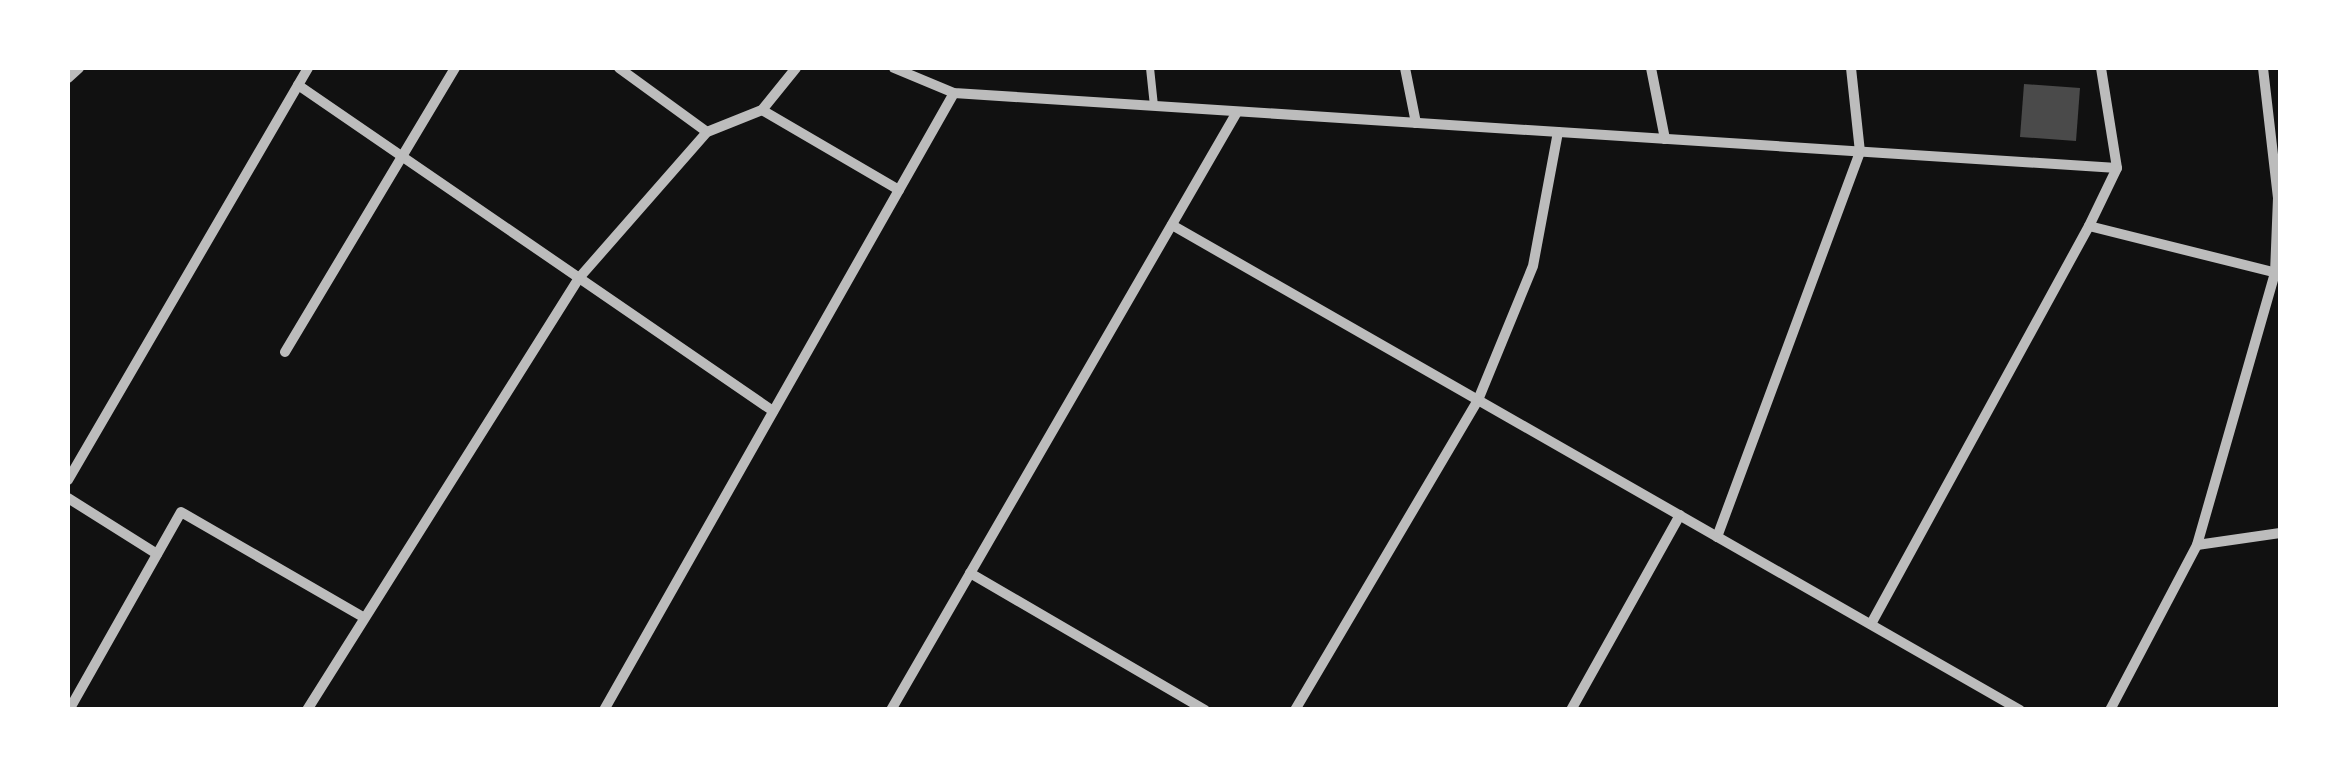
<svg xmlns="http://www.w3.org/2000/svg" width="2348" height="777" viewBox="0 0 2348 777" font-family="Signika,sans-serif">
<rect width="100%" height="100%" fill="#111"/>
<path fill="#4a4a4a" d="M 2024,84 L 2080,88 L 2076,141 L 2020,137 Z"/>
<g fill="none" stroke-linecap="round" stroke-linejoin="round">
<path stroke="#bcbcbc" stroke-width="8" d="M 1150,68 L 1154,106"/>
<g stroke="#bcbcbc" stroke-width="10">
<path d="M 619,68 L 707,132"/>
<path d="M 894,68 L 954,93 L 2117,168"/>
<path d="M 1405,68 L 1416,123"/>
<path d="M 1651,68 L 1665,139"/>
<path d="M 68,78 L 79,68"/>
<path d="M 298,85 L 773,411"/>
<path d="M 762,110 L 899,190"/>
<path d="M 1172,225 L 2020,710"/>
<path d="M 2089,226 L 2277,273"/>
<path d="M 285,352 L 455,68"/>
<path d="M 68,480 L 308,68"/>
<path d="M 68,498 L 157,554"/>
<path d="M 1717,537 L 1860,152 L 1851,68"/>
<path d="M 2197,545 L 2280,533"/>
<path d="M 970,573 L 1205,710"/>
<path d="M 1871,624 L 2089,226 L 2117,168 L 2101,68"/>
<path d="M 69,710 L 181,512 L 363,617"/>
<path d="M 307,710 L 579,278 L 707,132 L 762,110 L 796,68"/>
<path d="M 604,710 L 954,93"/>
<path d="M 891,710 L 1237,112"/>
<path d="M 1295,710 L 1478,400 L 1533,266 L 1558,132"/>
<path d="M 1571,710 L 1680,515"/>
<path d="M 2110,710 L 2197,545 L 2275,273 L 2278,198 L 2263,68"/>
</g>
</g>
<rect width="2348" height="777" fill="none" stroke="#ffffff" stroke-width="140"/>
</svg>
